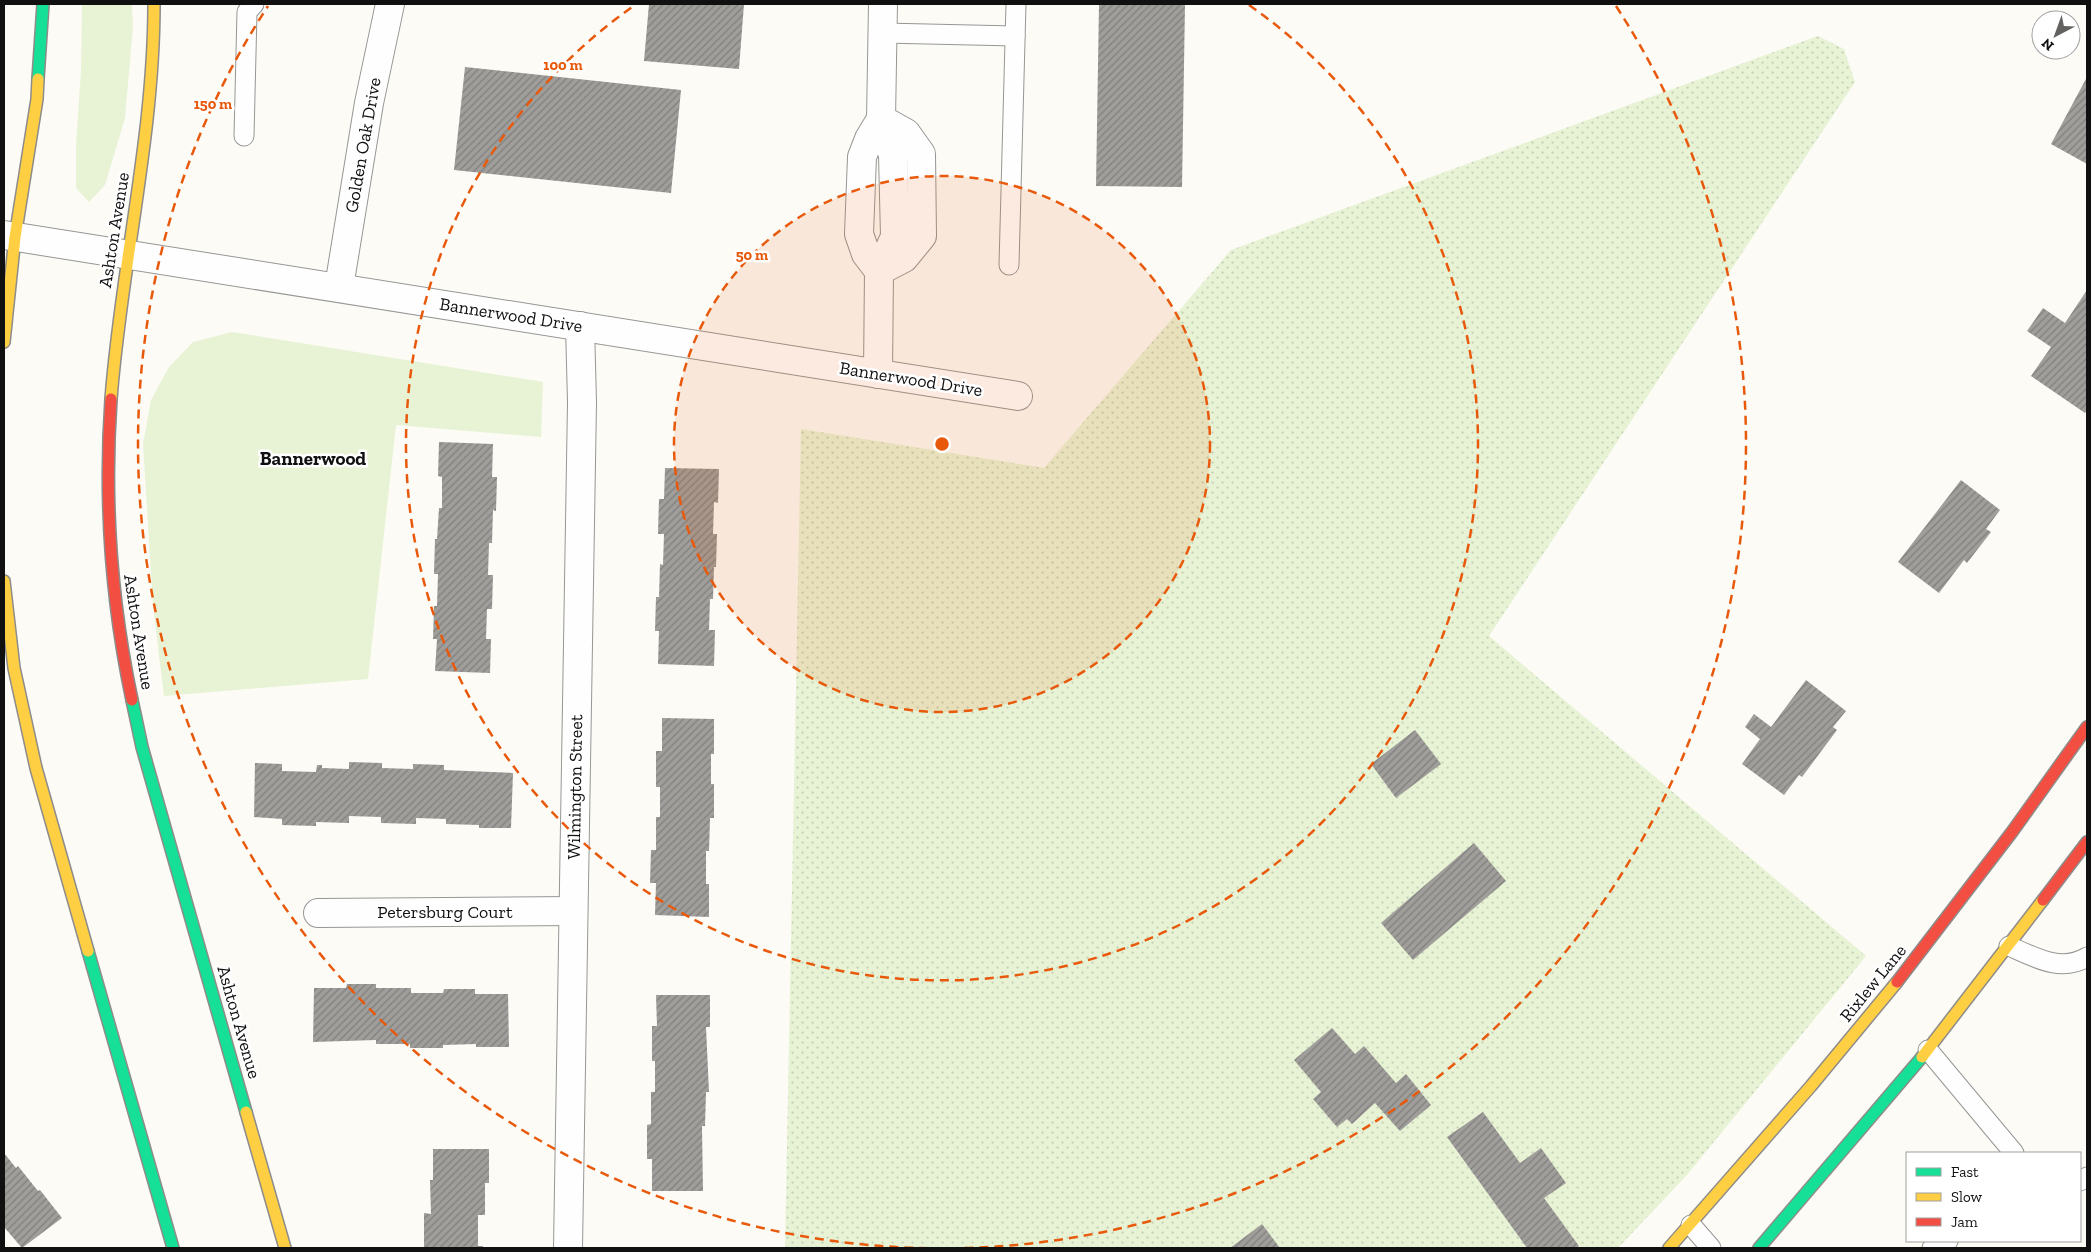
<svg xmlns="http://www.w3.org/2000/svg" width="2091" height="1252" viewBox="0 0 2091 1252" font-family="'Zilla Slab',serif">
<defs>
<pattern id="park-dots" width="8" height="8" patternUnits="userSpaceOnUse" patternTransform="scale(1.25)"><rect width="8" height="8" fill="#e7f3d4"/><path d="M2 2h.1M6 6h.1" fill="none" stroke="#c5cfb5" stroke-width="1.8" stroke-linecap="round"/></pattern>
<pattern id="building-hatch" width="6" height="6" patternUnits="userSpaceOnUse" patternTransform="scale(1.25)"><rect width="6" height="6" fill="#a09e9b"/><path d="M-1 1l2-2M0 6l6-6M5 7l2-2" fill="none" stroke="#817f7d"/></pattern>
</defs>
<rect width="100%" height="100%" fill="#fcfbf6"/>
<g fill="#e7f3d4">
<path d="M 82,4 L 132,4 L 133,26 L 125,118 L 105,185 L 89,202 L 76,188 L 76,146 L 81,71 Z"/>
<path d="M 232,332 L 543,382 L 541,437 L 396,425 L 368,679 L 164,696 L 153,606 L 143,444 L 151,400 L 169,367 L 193,342 Z"/>
</g>
<path fill="url(#park-dots)" d="M 1818,36 L 1844,49 L 1855,82 L 1489,636 L 1866,956 L 1686,1176 L 1618,1248 L 785,1248 L 801,429 L 1044,468 L 1231,250 Z"/>
<g fill="url(#building-hatch)">
<path d="M 649,4 L 744,4 L 739,69 L 644,61 Z"/>
<path d="M 1099,4 L 1185,4 L 1182,187 L 1096,186 Z"/>
<path d="M 465,67 L 681,90 L 671,193 L 454,170 Z"/>
<path d="M 2087,77 L 2087,164 L 2051,144 Z"/>
<path d="M 2087,290 L 2087,409 L 2085,413 L 2031,376 L 2051,347 L 2027,331 L 2043,308 L 2065,323 Z"/>
<path d="M 439,442 L 493,444 L 492,477 L 497,477 L 496,511 L 493,510 L 492,543 L 489,543 L 488,575 L 493,575 L 492,609 L 487,609 L 486,639 L 491,639 L 490,673 L 435,671 L 437,639 L 433,639 L 434,606 L 437,606 L 438,574 L 434,574 L 435,539 L 437,539 L 439,508 L 442,508 L 442,477 L 438,476 Z"/>
<path d="M 665,468 L 719,469 L 718,503 L 714,502 L 713,534 L 717,534 L 716,567 L 714,567 L 713,599 L 710,599 L 709,630 L 715,630 L 714,666 L 658,664 L 659,631 L 655,631 L 656,597 L 659,597 L 660,564 L 663,565 L 664,534 L 658,534 L 659,499 L 664,499 Z"/>
<path d="M 1961,480 L 2000,510 L 1986,529 L 1991,532 L 1967,563 L 1964,560 L 1939,593 L 1898,562 Z"/>
<path d="M 1806,680 L 1846,711 L 1833,727 L 1837,730 L 1802,777 L 1799,775 L 1784,795 L 1742,764 L 1760,739 L 1745,727 L 1754,714 L 1771,727 Z"/>
<path d="M 662,718 L 714,719 L 714,754 L 711,754 L 711,784 L 714,784 L 714,818 L 710,818 L 709,851 L 706,851 L 706,884 L 709,884 L 709,917 L 655,915 L 656,883 L 650,883 L 651,850 L 656,850 L 656,817 L 660,817 L 660,787 L 656,787 L 656,751 L 662,751 Z"/>
<path d="M 1415,730 L 1441,764 L 1396,798 L 1371,764 Z"/>
<path d="M 349,762 L 382,763 L 382,768 L 413,769 L 413,764 L 444,765 L 444,770 L 513,773 L 511,828 L 479,828 L 479,825 L 446,824 L 446,819 L 416,818 L 416,824 L 381,823 L 381,817 L 349,816 L 349,823 L 316,822 L 316,826 L 282,825 L 282,819 L 254,817 L 255,763 L 282,764 L 282,771 L 316,772 L 317,765 L 322,765 L 322,768 L 349,769 Z"/>
<path d="M 1474,843 L 1506,881 L 1413,960 L 1381,923 Z"/>
<path d="M 347,984 L 376,984 L 376,988 L 411,988 L 411,993 L 443,993 L 444,989 L 475,989 L 475,994 L 508,994 L 509,1047 L 476,1047 L 476,1044 L 443,1045 L 443,1048 L 410,1048 L 410,1044 L 376,1044 L 376,1040 L 313,1042 L 314,988 L 346,988 Z"/>
<path d="M 656,995 L 710,995 L 710,1027 L 706,1027 L 709,1092 L 706,1092 L 705,1126 L 702,1126 L 703,1191 L 652,1191 L 652,1159 L 647,1159 L 647,1125 L 651,1124 L 651,1092 L 655,1092 L 655,1061 L 652,1061 L 652,1026 L 657,1026 Z"/>
<path d="M 1332,1028 L 1355,1054 L 1364,1046 L 1396,1083 L 1406,1074 L 1431,1105 L 1400,1131 L 1375,1103 L 1352,1124 L 1347,1119 L 1337,1127 L 1313,1099 L 1321,1092 L 1294,1060 Z"/>
<path d="M 1483,1112 L 1520,1163 L 1541,1148 L 1566,1183 L 1544,1198 L 1579,1246 L 1576,1248 L 1527,1248 L 1447,1137 Z"/>
<path d="M 433,1149 L 489,1149 L 489,1183 L 485,1183 L 485,1215 L 478,1215 L 478,1246 L 483,1246 L 483,1248 L 424,1247 L 424,1213 L 431,1214 L 430,1180 L 433,1180 Z"/>
<path d="M 4,1153 L 16,1168 L 18,1166 L 38,1191 L 40,1190 L 62,1218 L 22,1248 L 4,1227 Z"/>
<path d="M 1262,1224 L 1280,1248 L 1230,1248 Z"/>
</g>
<g fill="none" stroke-linecap="round" stroke-linejoin="round">
<g stroke="#969694" stroke-width="21">
<g id="lane">
<path d="M 883,33 L 1015,36"/>
<path d="M 244,136 L 247,12 L 254,4"/>
<path d="M 1009,265 L 1016,4"/>
<path d="M 2009,946 C 2034,957 2061,973 2087,957"/>
<path d="M 1928,1050 L 2014,1153"/>
<path d="M 2080,1181 L 2087,1177"/>
<path d="M 1691,1225 L 1711,1248"/>
<path d="M 1932,1248 L 1948,1241"/>
</g>
</g>
<g stroke="#969694" stroke-width="30">
<g id="street">
<path d="M 4,235 L 1018,396"/>
<path d="M 879,271 L 904,258 L 922,236 L 921,154 L 906,133 L 881,119"/>
<path d="M 879,271 L 866,254 L 859,234 L 862,157 L 869,139 L 881,119"/>
<path d="M 339,287 L 369,103 L 390,4"/>
<path d="M 878,374 L 879,271 L 895,237 L 893,155 L 881,119 L 883,4"/>
<path d="M 318,913 L 573,911"/>
<path d="M 568,1248 L 582,402 L 580,326"/>
</g>
</g>
<g stroke="#8d8c8a" stroke-width="14">
<g id="fast">
<path d="M 38,79 L 43,4"/>
<path d="M 132,700 L 142,747 L 246,1112"/>
<path d="M 88,951 L 173,1248"/>
<path d="M 1759,1248 L 1922,1057"/>
</g>
</g>
<g stroke="#8d8c8a" stroke-width="14">
<g id="slow">
<path d="M 4,342 L 15,237 L 37,99 L 38,79"/>
<path d="M 111,399 C 121,267 154,137 154,4"/>
<path d="M 4,581 L 14,668 L 36,768 L 88,951"/>
<path d="M 1922,1057 L 2043,900"/>
<path d="M 246,1112 L 285,1248"/>
<path d="M 1669,1248 L 1811,1086 L 1897,982"/>
</g>
</g>
<g stroke="#8d8c8a" stroke-width="14">
<g id="jam">
<path d="M 111,399 C 104,500 111,601 132,700"/>
<path d="M 2043,900 L 2087,842"/>
<path d="M 1897,982 L 2012,832 L 2087,727"/>
</g>
</g>
<use href="#lane" stroke="#fffefe" stroke-width="19"/>
<use href="#street" stroke="#fffefe" stroke-width="28"/>
<use href="#fast" stroke="#16e098" stroke-width="11"/>
<use href="#slow" stroke="#ffcf43" stroke-width="11"/>
<use href="#jam" stroke="#f24e42" stroke-width="11"/>
</g>
<circle cx="942" cy="444" r="268" fill="#e8590c" fill-opacity=".12"/>
<g fill="none" stroke="#e8590c" stroke-width="2.5" stroke-dasharray="9 6">
<circle cx="942" cy="444" r="268"/>
<path d="M1249 5A536 536 0 1 1 635 5"/>
<path d="M1616 6A804 804 0 1 1 268 6"/>
</g>
<g text-anchor="middle" stroke-width="5" stroke-linejoin="round" paint-order="stroke">
<g font-size="18" fill="#101010" stroke="#fff">
<text transform="translate(363 145) rotate(-80)" y="6">Golden Oak Drive</text>
<text transform="translate(114 230) rotate(-81)" y="6">Ashton Avenue</text>
<text transform="translate(511 315) rotate(9)" y="6">Bannerwood Drive</text>
<text transform="translate(911 379) rotate(9)" y="6">Bannerwood Drive</text>
<text transform="translate(139 632) rotate(81)" y="6">Ashton Avenue</text>
<text transform="translate(575 787) rotate(-89)" y="6">Wilmington Street</text>
<text x="445" y="918">Petersburg Court</text>
<text transform="translate(1873 983) rotate(-51)" y="6">Rixlew Lane</text>
<text transform="translate(239 1022) rotate(74)" y="6">Ashton Avenue</text>
</g>
<g font-size="19" font-weight="bold" fill="#101010" stroke="#fff">
<text x="313" y="465">Bannerwood</text>
</g>
</g>
<circle cx="942" cy="444" r="8" fill="#e8590c" stroke="#fff" stroke-width="2.5"/>
<g font-size="15" text-anchor="middle" font-weight="bold" fill="#e8590c" stroke="#fff" stroke-width="5" stroke-linejoin="round" paint-order="stroke">
<text x="563" y="70">100 m</text>
<text x="213" y="109">150 m</text>
<text x="752" y="260">50 m</text>
</g>
<rect width="2091" height="1252" fill="none" stroke="#101010" stroke-width="10"/>
<rect x="1906" y="1152" width="175" height="90" fill="#ffffff" stroke="#9f9f9f"/>
<rect x="1916" y="1168" width="25" height="8" fill="#16e098" stroke="#9f9f9f"/>
<text x="1951" y="1177" font-size="15" fill="#101010">Fast</text>
<rect x="1916" y="1193" width="25" height="8" fill="#ffcf43" stroke="#9f9f9f"/>
<text x="1951" y="1202" font-size="15" fill="#101010">Slow</text>
<rect x="1916" y="1218" width="25" height="8" fill="#f24e42" stroke="#9f9f9f"/>
<text x="1951" y="1227" font-size="15" fill="#101010">Jam</text>
<g transform="translate(2056 35) rotate(221)"><circle r="24" fill="#ffffff" stroke="#9f9f9f"/>
<path d="M0-4L9 19L0 12L-9 19Z" fill="#636260"/>
<text y="-8" font-size="14" font-weight="bold" text-anchor="middle" fill="#101010">N</text>
</g>
</svg>
